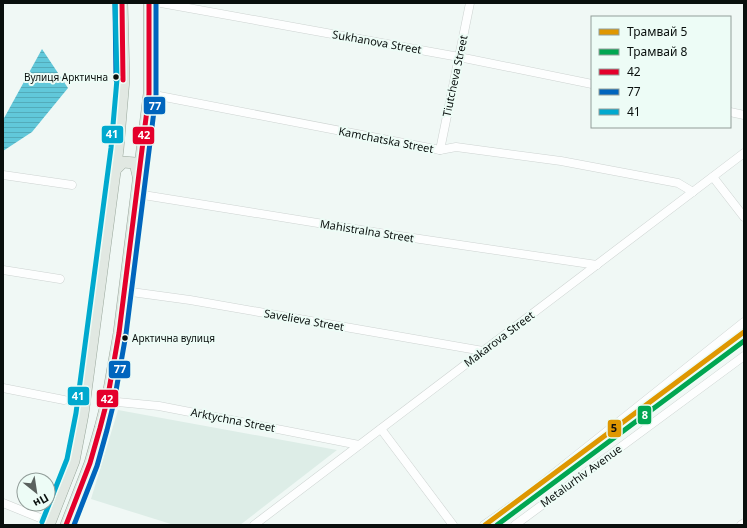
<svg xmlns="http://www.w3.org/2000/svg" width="747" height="528" viewBox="0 0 747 528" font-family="'Noto Sans',sans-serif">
<defs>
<pattern id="water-rules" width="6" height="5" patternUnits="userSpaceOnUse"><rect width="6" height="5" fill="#61c8da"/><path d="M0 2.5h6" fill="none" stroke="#53abba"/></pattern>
</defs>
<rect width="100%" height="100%" fill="#f0f8f5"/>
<path fill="#ddede7" d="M 118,410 L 337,450 L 240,525 L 174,525 L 91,499 Z"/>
<path fill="url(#water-rules)" d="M 42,49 L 68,88 L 32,132 L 3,151 L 3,120 Z"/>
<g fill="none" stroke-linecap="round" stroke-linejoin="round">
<g stroke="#cdd3d1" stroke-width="9">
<g id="minor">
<path d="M 161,3 L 459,57 L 592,84"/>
<path d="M 149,94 L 440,150 L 456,147 L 561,161 L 678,183 L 693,192"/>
<path d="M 730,112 L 744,115"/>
<path d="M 440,150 L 470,3"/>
<path d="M 3,175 L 72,185"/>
<path d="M 713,177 L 744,217"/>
<path d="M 137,194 L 386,234 L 597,265"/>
<path d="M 3,270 L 60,279"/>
<path d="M 124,291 L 190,300 L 483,351"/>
<path d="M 3,388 L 64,400"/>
<path d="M 107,401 L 159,406 L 359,445"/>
<path d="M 381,429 L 453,525"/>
<path d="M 3,503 L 50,522"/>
<path d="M 254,525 L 744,153"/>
<path d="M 484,525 L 527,495 L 744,322"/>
<path d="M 515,525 L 744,356"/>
<path d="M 741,525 L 744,523"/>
</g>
</g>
<g stroke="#99a79c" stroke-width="12">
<g id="major">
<path d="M 116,169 L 123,162 L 135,163 L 138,176"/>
<path d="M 49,525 L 74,461 L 83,414 L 118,149 L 124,79 L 122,3"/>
<path d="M 66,525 L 90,463 L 100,428 L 107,401 L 119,333 L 149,94 L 149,3"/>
</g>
</g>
<use href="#minor" stroke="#fdfefe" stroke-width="8"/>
<use href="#major" stroke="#e1e8e2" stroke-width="11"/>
<g stroke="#edfcf6" stroke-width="8">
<g id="bus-1">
<path d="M 122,3 L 123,80"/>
<path d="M 66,525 L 90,463 L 100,428 L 107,401 L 119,333 L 149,94 L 149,3"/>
</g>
</g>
<g stroke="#edfcf6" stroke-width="8">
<g id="bus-2">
<path d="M 115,3 L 116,80"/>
<path d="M 74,525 L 97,466 L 107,430 L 114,402 L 126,334 L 156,95 L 156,3"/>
</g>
</g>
<g stroke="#edfcf6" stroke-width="8">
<path id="bus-3" d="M 42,522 L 67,459 L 76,413 L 111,148 L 117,79 L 115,3"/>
</g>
<use href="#bus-1" stroke="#e4002b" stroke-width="5"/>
<use href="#bus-2" stroke="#0065bd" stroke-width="5"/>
<use href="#bus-3" stroke="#00a9ce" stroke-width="5"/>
<g stroke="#edfcf6" stroke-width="8">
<path id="tram-1" d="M 485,525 L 744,332"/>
</g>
<g stroke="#edfcf6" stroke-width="8">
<path id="tram-2" d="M 497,525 L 744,341"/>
</g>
<use href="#tram-1" stroke="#df9701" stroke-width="5"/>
<use href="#tram-2" stroke="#00a651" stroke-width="5"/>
</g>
<g fill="#090f0d" stroke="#edfcf6" stroke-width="1.5">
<circle cx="116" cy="77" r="3.5"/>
<circle cx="125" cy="338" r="3.5"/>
</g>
<g text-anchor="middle" stroke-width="4" stroke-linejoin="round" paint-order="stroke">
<g font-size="10" fill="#090f0d" stroke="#edfcf6" text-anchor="end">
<text x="108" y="81">Вулиця Арктична</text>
<text x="132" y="342" text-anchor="start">Арктична вулиця</text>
</g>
<g font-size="11" fill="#090f0d" stroke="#edfcf6">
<text transform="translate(377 42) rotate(10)" y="4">Sukhanova Street</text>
<text transform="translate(455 76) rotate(-78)" y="4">Tiutcheva Street</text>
<text transform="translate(386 140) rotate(11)" y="4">Kamchatska Street</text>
<text transform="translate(367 231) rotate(9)" y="4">Mahistralna Street</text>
<text transform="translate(304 320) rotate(10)" y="4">Savelieva Street</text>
<text transform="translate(499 339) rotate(-37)" y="4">Makarova Street</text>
<text transform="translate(233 420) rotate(11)" y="4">Arktychna Street</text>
<text transform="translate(581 476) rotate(-36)" y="4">Metalurhiv Avenue</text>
</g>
</g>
<g stroke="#edfcf6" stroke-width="1.5">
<rect x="143" y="96" width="23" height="19" rx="4" fill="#0065bd"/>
<rect x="101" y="125" width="23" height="19" rx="4" fill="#00a9ce"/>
<rect x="132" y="126" width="23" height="19" rx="4" fill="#e4002b"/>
<rect x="108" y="360" width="23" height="19" rx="4" fill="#0065bd"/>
<rect x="67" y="386" width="23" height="20" rx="4" fill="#00a9ce"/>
<rect x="96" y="389" width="23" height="19" rx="4" fill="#e4002b"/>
<rect x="637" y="405" width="15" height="20" rx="4" fill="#00a651"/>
<rect x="607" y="419" width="15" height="19" rx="4" fill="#df9701"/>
</g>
<g font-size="11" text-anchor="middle" font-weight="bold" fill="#fff">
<text x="155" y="110">77</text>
<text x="112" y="138">41</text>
<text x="144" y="139">42</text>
<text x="120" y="373">77</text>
<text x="78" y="400">41</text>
<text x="107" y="403">42</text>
<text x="645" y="419">8</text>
</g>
<g font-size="11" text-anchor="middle" font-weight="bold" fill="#111">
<text x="614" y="432">5</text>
</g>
<rect width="747" height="528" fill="none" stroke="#090f0d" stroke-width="8"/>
<rect x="591" y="16" width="140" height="112" fill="#edfcf6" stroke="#929d99"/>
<rect x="599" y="29" width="20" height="6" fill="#df9701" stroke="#929d99"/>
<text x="627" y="36" font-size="12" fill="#090f0d">Трамвай 5</text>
<rect x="599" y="49" width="20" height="6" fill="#00a651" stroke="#929d99"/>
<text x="627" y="56" font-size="12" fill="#090f0d">Трамвай 8</text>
<rect x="599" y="69" width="20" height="6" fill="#e4002b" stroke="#929d99"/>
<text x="627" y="76" font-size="12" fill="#090f0d">42</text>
<rect x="599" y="89" width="20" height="6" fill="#0065bd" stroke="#929d99"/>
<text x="627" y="96" font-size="12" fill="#090f0d">77</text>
<rect x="599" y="109" width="20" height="6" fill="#00a9ce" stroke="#929d99"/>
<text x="627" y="116" font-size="12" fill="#090f0d">41</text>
<g transform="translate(36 492) rotate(150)"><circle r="19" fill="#edfcf6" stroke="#929d99"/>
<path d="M0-3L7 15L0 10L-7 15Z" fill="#5a615e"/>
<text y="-6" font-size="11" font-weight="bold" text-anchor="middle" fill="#090f0d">Пн</text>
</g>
</svg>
